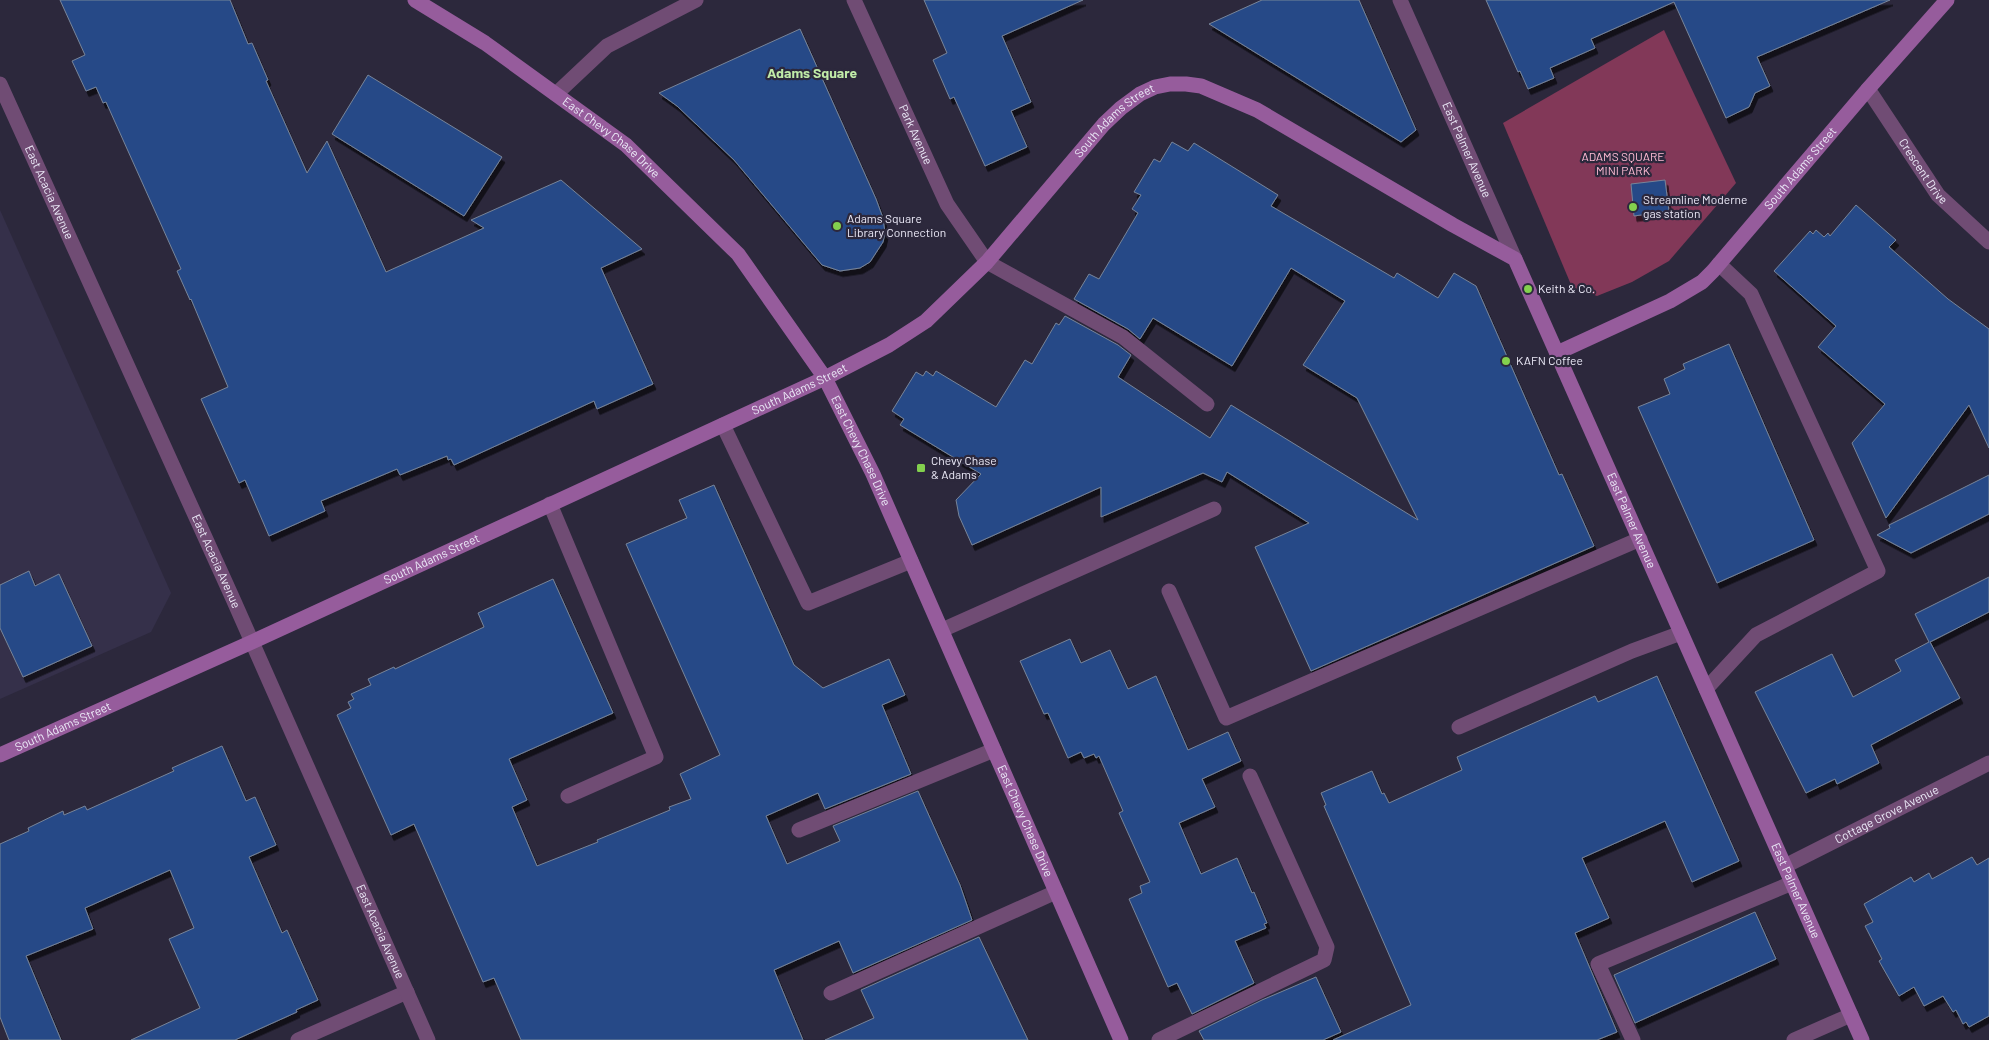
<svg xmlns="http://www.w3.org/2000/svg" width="1989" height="1040" viewBox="0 0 1989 1040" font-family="Barlow,sans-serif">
<defs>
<filter id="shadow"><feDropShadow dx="3" dy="5.5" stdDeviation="0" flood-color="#0009"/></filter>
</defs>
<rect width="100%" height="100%" fill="#2c283c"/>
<path fill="#35304a" d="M 0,210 L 171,593 L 151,632 L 0,699 Z"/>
<path fill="#823858" d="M 1664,30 L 1736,183 L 1669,261 L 1632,282 L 1597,296 L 1572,287 L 1503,123 Z"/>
<g fill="#274a87" stroke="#778499" filter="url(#shadow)">
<path d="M 60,0 L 230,0 L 248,44 L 252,43 L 268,80 L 266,81 L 307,173 L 327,141 L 386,272 L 484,228 L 471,220 L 561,180 L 642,249 L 601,268 L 653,384 L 597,409 L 594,401 L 454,465 L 451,459 L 448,460 L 447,456 L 400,475 L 397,469 L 321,501 L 325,511 L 269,536 L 245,480 L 239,483 L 201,399 L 228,387 L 191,299 L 190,300 L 177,271 L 181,269 L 106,102 L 103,103 L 96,87 L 86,91 L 72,61 L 85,55 Z"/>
<path d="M 924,0 L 1083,0 L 1002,36 L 1031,102 L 1011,111 L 1027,147 L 985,166 L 954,97 L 950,99 L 933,60 L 947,53 Z"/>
<path d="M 1262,0 L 1359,0 L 1416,130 L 1401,142 L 1209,24 Z"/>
<path d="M 1486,0 L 1890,0 L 1757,57 L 1770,86 L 1755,93 L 1749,107 L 1726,118 L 1674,2 L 1591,39 L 1595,48 L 1550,68 L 1554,78 L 1528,89 L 1520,71 L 1518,72 Z"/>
<path d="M 800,29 L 876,199 L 883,218 L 885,233 L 883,242 L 870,262 L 860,268 L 840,271 L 822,265 L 734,160 L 677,106 L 659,93 Z"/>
<path d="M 368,75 L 502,157 L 464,216 L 332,134 Z"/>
<path d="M 1172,142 L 1188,151 L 1194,143 L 1278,195 L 1271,206 L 1394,278 L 1397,273 L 1438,298 L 1454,273 L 1476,286 L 1559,475 L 1562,474 L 1594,546 L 1311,671 L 1255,547 L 1309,523 L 1227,472 L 1222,482 L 1203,473 L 1101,517 L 1101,487 L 972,545 L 959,516 L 956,500 L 981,474 L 900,425 L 904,419 L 892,411 L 916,372 L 923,376 L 926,371 L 933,376 L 936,371 L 996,407 L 1025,360 L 1032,364 L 1056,323 L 1059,325 L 1065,316 L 1118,345 L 1131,355 L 1118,377 L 1210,438 L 1231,405 L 1418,520 L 1357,398 L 1303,365 L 1345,301 L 1291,268 L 1232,366 L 1153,318 L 1140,339 L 1128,329 L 1074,299 L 1089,274 L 1099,279 L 1138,213 L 1132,209 L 1141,195 L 1134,192 L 1154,159 L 1160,162 Z"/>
<path d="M 1665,180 L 1669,211 L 1634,216 L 1631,184 Z"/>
<path d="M 1856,205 L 1896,240 L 1889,247 L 1948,299 L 1989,329 L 1989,448 L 1969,405 L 1886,518 L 1852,443 L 1885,404 L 1818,347 L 1836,326 L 1774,271 L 1810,231 L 1813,234 L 1816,230 L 1824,237 L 1828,233 L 1830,236 Z"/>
<path d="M 1729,344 L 1814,540 L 1717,583 L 1638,407 L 1670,394 L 1664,379 L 1685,369 L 1683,364 Z"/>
<path d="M 1989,475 L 1989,514 L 1911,553 L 1877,535 L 1890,528 L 1889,525 Z"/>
<path d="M 714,485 L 794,665 L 823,688 L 889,659 L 905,695 L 882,705 L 911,774 L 825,809 L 818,793 L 766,816 L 787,864 L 840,841 L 833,826 L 918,791 L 960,885 L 972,920 L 853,973 L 839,941 L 774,970 L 803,1040 L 521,1040 L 494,978 L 483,982 L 414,824 L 391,835 L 337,715 L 351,708 L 348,702 L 354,699 L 351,694 L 371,685 L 368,679 L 394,667 L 395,669 L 484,627 L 478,613 L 553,579 L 613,713 L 509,759 L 527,800 L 512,807 L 537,866 L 598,842 L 597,840 L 670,810 L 669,807 L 691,799 L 680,774 L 720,755 L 626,544 L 687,518 L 679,500 Z"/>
<path d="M 29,571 L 35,586 L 59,574 L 92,646 L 23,677 L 0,628 L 0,585 Z"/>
<path d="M 1989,577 L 1989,612 L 1930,642 L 1960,698 L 1871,745 L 1879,763 L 1837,784 L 1835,779 L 1806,793 L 1755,692 L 1832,654 L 1853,697 L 1901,671 L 1895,660 L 1929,642 L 1915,614 Z"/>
<path d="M 1070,639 L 1081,663 L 1110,650 L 1128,689 L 1156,676 L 1188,750 L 1228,732 L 1241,761 L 1202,779 L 1215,807 L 1179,823 L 1201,874 L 1237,858 L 1252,893 L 1254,892 L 1267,923 L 1264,924 L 1266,928 L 1235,941 L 1254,983 L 1192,1014 L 1177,983 L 1168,987 L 1129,899 L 1142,893 L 1140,886 L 1150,882 L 1119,813 L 1123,811 L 1099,756 L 1096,758 L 1094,754 L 1084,758 L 1081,752 L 1068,758 L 1048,713 L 1044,714 L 1020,661 Z"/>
<path d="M 1657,676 L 1739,861 L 1692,882 L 1665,821 L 1582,858 L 1609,918 L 1575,933 L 1617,1032 L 1597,1040 L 1333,1040 L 1411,1005 L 1324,806 L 1326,805 L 1321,793 L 1372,771 L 1382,794 L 1384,793 L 1389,803 L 1462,770 L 1457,757 L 1595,696 L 1598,702 Z"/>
<path d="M 222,746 L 246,801 L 255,797 L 276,845 L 249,857 L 282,933 L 287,930 L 318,1000 L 296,1010 L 297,1012 L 235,1040 L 131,1040 L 200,1008 L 169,939 L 194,928 L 170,870 L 85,908 L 93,929 L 26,956 L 61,1040 L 9,1040 L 0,1017 L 0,844 L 29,831 L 28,828 L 63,811 L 64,815 L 85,806 L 87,810 L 174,771 L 172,768 Z"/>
<path d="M 1972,857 L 1977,865 L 1989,858 L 1989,1016 L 1969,1027 L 1966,1022 L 1963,1024 L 1956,1010 L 1953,1012 L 1943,996 L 1924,1006 L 1914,987 L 1899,996 L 1879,961 L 1882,959 L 1865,926 L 1873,922 L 1864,904 L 1911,877 L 1914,882 L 1929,873 L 1932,879 Z"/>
<path d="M 1755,912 L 1776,959 L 1635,1023 L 1614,975 Z"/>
<path d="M 979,937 L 1028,1040 L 825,1040 L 874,1018 L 861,990 Z"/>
<path d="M 1316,977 L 1341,1032 L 1323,1040 L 1204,1040 L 1199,1031 L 1262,1000 Z"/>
</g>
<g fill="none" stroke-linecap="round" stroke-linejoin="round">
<g stroke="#704c74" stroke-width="15">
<path d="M 556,94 L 607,46 L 696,0"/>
<path d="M 987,262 L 1123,337 L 1207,404"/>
<path d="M 723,425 L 808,603 L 911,561"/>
<path d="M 550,504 L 656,757 L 568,796"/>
<path d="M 1169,591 L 1226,718 L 1640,539"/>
<path d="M 942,630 L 1214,509"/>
<path d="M 1706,689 L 1756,635 L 1878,571 L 1751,294 L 1719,264"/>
<path d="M 1459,727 L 1632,651 L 1681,633"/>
<path d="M 799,830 L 994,750"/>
<path d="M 831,993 L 1056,892"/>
<path d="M 298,1040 L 407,992"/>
<path d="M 1159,1040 L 1324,960 L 1327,947 L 1250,776"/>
<path d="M 1633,1040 L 1598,964 L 1792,883"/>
</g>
<g stroke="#704c74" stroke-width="15">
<path id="s1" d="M 854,0 L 947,204 L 987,262"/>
<path id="s2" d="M 1400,0 L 1515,259"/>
<path id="s3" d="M 0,84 L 233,599 L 428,1040"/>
<path id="s4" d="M 1868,89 L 1938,195 L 1989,242"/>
<path id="s5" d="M 1785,866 L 1989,763"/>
<path d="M 1794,1040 L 1851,1015"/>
</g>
<g stroke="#965c9c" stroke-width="15">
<path id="s6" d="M 415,0 L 485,43 L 626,145 L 738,254 L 825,378 L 873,474 L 1121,1040"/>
<path id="s7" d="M 1557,353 L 1670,301 L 1702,282 L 1713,271 L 1868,89 L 1947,0"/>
<path id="s8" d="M 0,755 L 252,642 L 825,378 L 889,345 L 926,321 L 987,262 L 1104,124 L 1121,108 L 1140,94 L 1155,87 L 1170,84 L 1186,84 L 1201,86 L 1257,110 L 1453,225 L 1515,259 L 1862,1040"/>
</g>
</g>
<g fill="#83d04e" stroke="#2c283c" stroke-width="2">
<circle cx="1633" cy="207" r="5"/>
<circle cx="837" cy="226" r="5"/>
<circle cx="1528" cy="289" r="5"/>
<circle cx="1506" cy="361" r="5"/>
<rect x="916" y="463" width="10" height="10" rx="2.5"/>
</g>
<g text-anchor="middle" stroke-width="4.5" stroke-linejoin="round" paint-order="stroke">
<g font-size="12" fill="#ebe9f7" stroke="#2c283c">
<text dy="4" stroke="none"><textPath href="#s8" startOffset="1299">South Adams Street</textPath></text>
<text dy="4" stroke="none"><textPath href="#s1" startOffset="148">Park Avenue</textPath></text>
<text dy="4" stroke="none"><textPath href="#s6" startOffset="240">East Chevy Chase Drive</textPath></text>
<text dy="4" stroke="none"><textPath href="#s2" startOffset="164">East Palmer Avenue</textPath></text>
<text dy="4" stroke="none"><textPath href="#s7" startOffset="312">South Adams Street</textPath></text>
<text dy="4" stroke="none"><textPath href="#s4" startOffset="99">Crescent Drive</textPath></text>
<text dy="4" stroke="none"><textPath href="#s3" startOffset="119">East Acacia Avenue</textPath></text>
<text dy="4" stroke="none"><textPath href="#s8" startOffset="879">South Adams Street</textPath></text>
<text dy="4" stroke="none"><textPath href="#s6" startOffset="645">East Chevy Chase Drive</textPath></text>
<text dy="4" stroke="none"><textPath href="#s8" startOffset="2044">East Palmer Avenue</textPath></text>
<text dy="4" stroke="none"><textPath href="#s8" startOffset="474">South Adams Street</textPath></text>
<text dy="4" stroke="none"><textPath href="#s3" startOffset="524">East Acacia Avenue</textPath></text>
<text dy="4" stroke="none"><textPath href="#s8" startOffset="69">South Adams Street</textPath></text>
<text dy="4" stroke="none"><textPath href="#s5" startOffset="114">Cottage Grove Avenue</textPath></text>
<text dy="4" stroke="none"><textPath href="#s6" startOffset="1050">East Chevy Chase Drive</textPath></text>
<text dy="4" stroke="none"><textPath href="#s8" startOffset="2449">East Palmer Avenue</textPath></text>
<text dy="4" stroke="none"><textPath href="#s3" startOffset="929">East Acacia Avenue</textPath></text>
</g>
<g font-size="12" fill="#ffbbd4" stroke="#2c283c">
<text x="1623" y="161">ADAMS SQUARE<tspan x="1623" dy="14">MINI PARK</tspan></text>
</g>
<g font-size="12" fill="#ebe9f7" stroke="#2c283c" text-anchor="start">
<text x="1643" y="204">Streamline Moderne<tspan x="1643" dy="14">gas station</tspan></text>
<text x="847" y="223">Adams Square<tspan x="847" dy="14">Library Connection</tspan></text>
<text x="1538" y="293">Keith &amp; Co.</text>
<text x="1516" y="365">KAFN Coffee</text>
<text x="931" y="465">Chevy Chase<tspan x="931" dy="14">&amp; Adams</tspan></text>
</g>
<g font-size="14" font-weight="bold" fill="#c0eba8" stroke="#2c283c">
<text x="812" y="78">Adams Square</text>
</g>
</g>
</svg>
